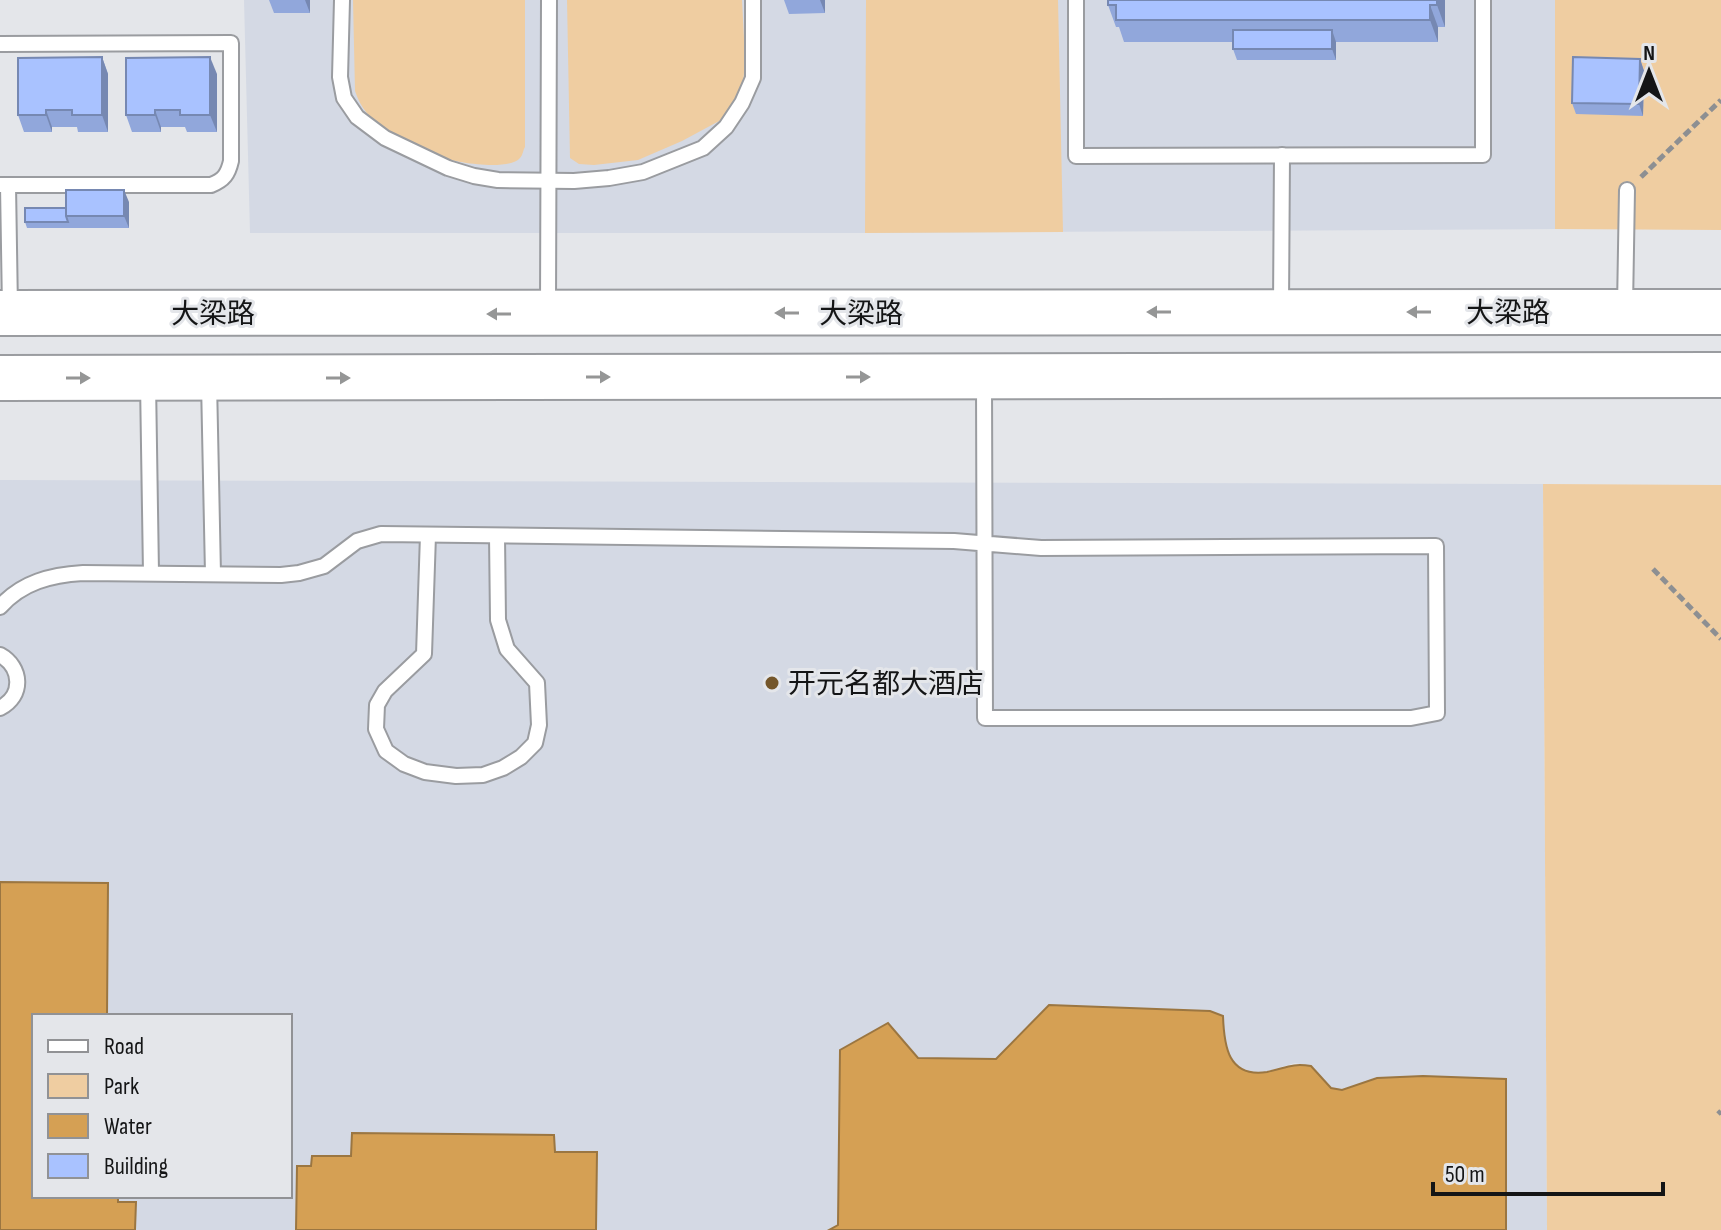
<svg xmlns="http://www.w3.org/2000/svg" width="1721" height="1230" viewBox="0 0 1721 1230" font-family="'Sofia Sans Condensed','Noto Sans SC',sans-serif">
<rect width="100%" height="100%" fill="#e4e6ea"/>
<g fill="#d4d9e4">
<path d="M 244,0 L 1555,0 L 1555,229 L 865,233 L 250,233 Z"/>
<path d="M 0,480 L 1543,484 L 1547,1230 L 1506,1230 L 1506,1079 L 1423,1076 L 1377,1078 L 1342,1090 L 1331,1088 L 1311,1066 L 1295,1063 L 1262,1073 L 1242,1071 L 1230,1059 L 1224,1036 L 1223,1016 L 1210,1011 L 1050,1005 L 996,1059 L 918,1058 L 840,1050 L 838,1225 L 829,1230 L 596,1230 L 597,1153 L 554,1152 L 554,1135 L 353,1133 L 352,1156 L 312,1156 L 312,1166 L 297,1166 L 296,1230 L 135,1230 L 136,1203 L 118,1202 L 118,1196 L 290,1196 L 290,1016 L 107,1016 L 108,883 L 0,882 Z"/>
</g>
<g fill="#efcda1">
<path d="M 353,0 L 525,0 L 525,147 C 523,150 523,155 520,158 C 509,171 456,163 441,157 C 427,152 397,138 385,130 C 371,120 360,107 355,91 Z"/>
<path d="M 567,0 L 742,0 L 745,58 L 743,87 L 721,120 L 682,141 L 638,160 L 594,165 L 579,164 L 570,158 Z"/>
<path d="M 866,0 L 1058,0 L 1063,232 L 865,233 Z"/>
<path d="M 1555,0 L 1721,0 L 1721,230 L 1555,229 Z"/>
<path d="M 1543,484 L 1721,485 L 1721,1230 L 1547,1230 Z"/>
</g>
<g fill="#d5a054" stroke="#9b7641" stroke-width="2">
<path d="M 0,882 L 108,883 L 107,1016 L 34,1016 L 34,1196 L 118,1196 L 118,1202 L 136,1202 L 135,1230 L 0,1230 Z"/>
<path d="M 1049,1005 L 1210,1011 L 1223,1016 C 1224,1046 1228,1078 1267,1072 C 1286,1068 1291,1063 1311,1066 L 1331,1088 L 1342,1090 L 1377,1078 L 1423,1076 L 1506,1079 L 1506,1230 L 829,1230 L 838,1225 L 840,1050 L 888,1023 L 918,1058 L 996,1059 Z"/>
<path d="M 352,1133 L 554,1135 L 555,1152 L 597,1152 L 596,1230 L 296,1230 L 297,1166 L 311,1166 L 312,1156 L 351,1156 Z"/>
</g>
<g fill="none" stroke-linecap="round" stroke-linejoin="round">
<g stroke="#9a9ca0" stroke-width="18">
<g id="lane">
<path d="M 342,0 L 340,77 L 344,98 L 357,117 L 385,138 L 448,168 L 474,176 L 498,180 L 574,181 L 609,178 L 643,172 L 703,148 L 726,127 L 742,103 L 753,78 L 753,0"/>
<path d="M 1076,0 L 1076,156 L 1483,155 L 1483,0"/>
<path d="M 0,44 L 231,43 L 231,161 C 228,174 224,180 211,185 L 0,185"/>
<path d="M 8,185 L 10,309"/>
<path d="M 1281,307 L 1282,155"/>
<path d="M 1625,307 L 1627,190"/>
<path d="M 548,308 L 549,0"/>
<path d="M 148,382 L 151,573"/>
<path d="M 209,382 L 213,574"/>
<path d="M 428,535 L 424,654 L 385,691 L 377,705 L 376,729 L 386,751 L 404,764 L 425,772 L 456,776 L 483,775 L 503,768 L 521,757 L 535,743 L 539,725 L 537,683 L 507,649 L 498,620 L 497,536"/>
<path d="M 0,607 C 22,582 51,575 83,573 L 281,575 L 299,573 L 324,566 L 357,541 L 381,534 L 954,541 L 1041,548 L 1436,546 L 1437,713 L 1411,718 L 985,718 L 984,381"/>
<path d="M 0,655 C 22,667 24,696 0,708"/>
</g>
</g>
<g stroke="#9a9ca0" stroke-width="48">
<g id="primary">
<path d="M 0,313 L 1721,312"/>
<path d="M 0,378 L 1721,375"/>
</g>
</g>
<g stroke="#8d8f92" stroke-width="5" stroke-dasharray="8 4" stroke-linecap="butt">
<path d="M 1641,177 L 1721,100"/>
<path d="M 1653,569 L 1721,639"/>
<path d="M 1718,1114 L 1721,1111"/>
</g>
<use href="#lane" stroke="#fff" stroke-width="14"/>
<use href="#primary" stroke="#fff" stroke-width="44"/>
</g>
<g fill="#91a7db">
<path d="M 269,0 L 310,0 L 310,13 L 274,13 Z"/>
<path d="M 784,0 L 825,0 L 825,13 L 789,14 Z"/>
<path d="M 1445,0 L 1445,27 L 1438,27 L 1438,42 L 1336,42 L 1336,60 L 1237,60 L 1233,49 L 1233,42 L 1124,42 L 1119,27 L 1116,27 L 1108,5 Z"/>
<path d="M 102,57 L 108,74 L 108,132 L 78,132 L 77,127 L 52,127 L 52,132 L 24,132 L 18,115 Z"/>
<path d="M 1640,59 L 1644,71 L 1643,116 L 1576,114 L 1572,103 Z"/>
<path d="M 217,74 L 217,132 L 187,132 L 185,127 L 161,127 L 161,132 L 132,132 L 126,115 Z"/>
<path d="M 129,202 L 129,228 L 27,228 L 25,222 L 66,208 Z"/>
</g>
<g fill="#7688b2">
<path d="M 305,0 L 310,0 L 310,13 Z"/>
<path d="M 820,0 L 825,0 L 825,13 Z"/>
<path d="M 1437,0 L 1445,0 L 1445,27 L 1437,5 Z"/>
<path d="M 1430,5 L 1438,27 L 1438,42 L 1430,20 Z"/>
<path d="M 1332,30 L 1336,42 L 1336,60 L 1332,49 Z"/>
<path d="M 102,57 L 108,74 L 108,132 L 102,115 Z"/>
<path d="M 210,57 L 217,74 L 217,132 L 210,115 Z"/>
<path d="M 1640,59 L 1644,71 L 1643,116 L 1639,104 Z"/>
<path d="M 46,110 L 52,127 L 52,132 L 46,115 Z"/>
<path d="M 155,110 L 161,127 L 161,132 L 155,115 Z"/>
<path d="M 124,190 L 129,202 L 129,228 L 124,216 Z"/>
</g>
<g fill="#a9c2ff" stroke="#7688b2" stroke-width="2">
<path d="M 1108,0 L 1437,0 L 1437,5 L 1430,5 L 1430,20 L 1116,20 L 1116,5 L 1108,5 Z"/>
<rect x="1233" y="30" width="99" height="19"/>
<path d="M 102,57 L 102,115 L 72,115 L 72,110 L 46,110 L 46,115 L 18,115 L 18,58 Z"/>
<path d="M 210,57 L 210,115 L 180,115 L 180,110 L 155,110 L 155,115 L 126,115 L 126,58 Z"/>
<path d="M 1573,57 L 1640,59 L 1639,104 L 1572,103 Z"/>
<rect x="66" y="190" width="58" height="26"/>
<path d="M 25,208 L 66,208 L 66,216 L 68,222 L 25,222 Z"/>
</g>
<defs><path id="oneway-solid" d="M-6-.8H1V-3.2L6.5 0L1 3.2V.8H-6Z" transform="scale(2)"/></defs>
<g fill="#959696">
<use href="#oneway-solid" transform="translate(1159 312) rotate(180)"/>
<use href="#oneway-solid" transform="translate(1419 312) rotate(180)"/>
<use href="#oneway-solid" transform="translate(787 313) rotate(180)"/>
<use href="#oneway-solid" transform="translate(499 314) rotate(-180)"/>
<use href="#oneway-solid" transform="translate(598 377)"/>
<use href="#oneway-solid" transform="translate(858 377)"/>
<use href="#oneway-solid" transform="translate(78 378)"/>
<use href="#oneway-solid" transform="translate(338 378)"/>
</g>
<circle fill="#74562a" stroke="#e4e6ea" stroke-width="3" cx="772" cy="683" r="8"/>
<g text-anchor="middle" stroke-width="6" stroke-linejoin="round" paint-order="stroke">
<g font-size="28" fill="#141516" stroke="#e4e6ea">
<text x="1508" y="322">大梁路</text>
<text x="213" y="323">大梁路</text>
<text x="861" y="323">大梁路</text>
</g>
<g font-size="28" fill="#141516" stroke="#e4e6ea" text-anchor="start">
<text x="788" y="693">开元名都大酒店</text>
</g>
</g>
<rect x="32" y="1014" width="260" height="184" fill="#e4e6ea" stroke="#919295" stroke-width="2"/>
<rect x="48" y="1040" width="40" height="12" fill="#ffffff" stroke="#919295" stroke-width="2"/>
<text x="104" y="1054" font-size="24" fill="#141516">Road</text>
<rect x="48" y="1074" width="40" height="24" fill="#efcda1" stroke="#919295" stroke-width="2"/>
<text x="104" y="1094" font-size="24" fill="#141516">Park</text>
<rect x="48" y="1114" width="40" height="24" fill="#d5a054" stroke="#919295" stroke-width="2"/>
<text x="104" y="1134" font-size="24" fill="#141516">Water</text>
<rect x="48" y="1154" width="40" height="24" fill="#a9c2ff" stroke="#919295" stroke-width="2"/>
<text x="104" y="1174" font-size="24" fill="#141516">Building</text>
<g transform="translate(1649 72)" stroke="#e4e6ea" stroke-width="6" paint-order="stroke">
<path d="M0-6L14 30L0 20L-14 30Z" fill="#141516"/>
<text y="-12" font-size="22" font-weight="bold" text-anchor="middle" fill="#141516">N</text>
</g>
<path d="M1433 1182v12h230v-12" fill="none" stroke="#141516" stroke-width="4"/>
<text x="1445" y="1182" font-size="24" fill="#141516" stroke="#e4e6ea" stroke-width="6" paint-order="stroke">50 m</text>
</svg>
